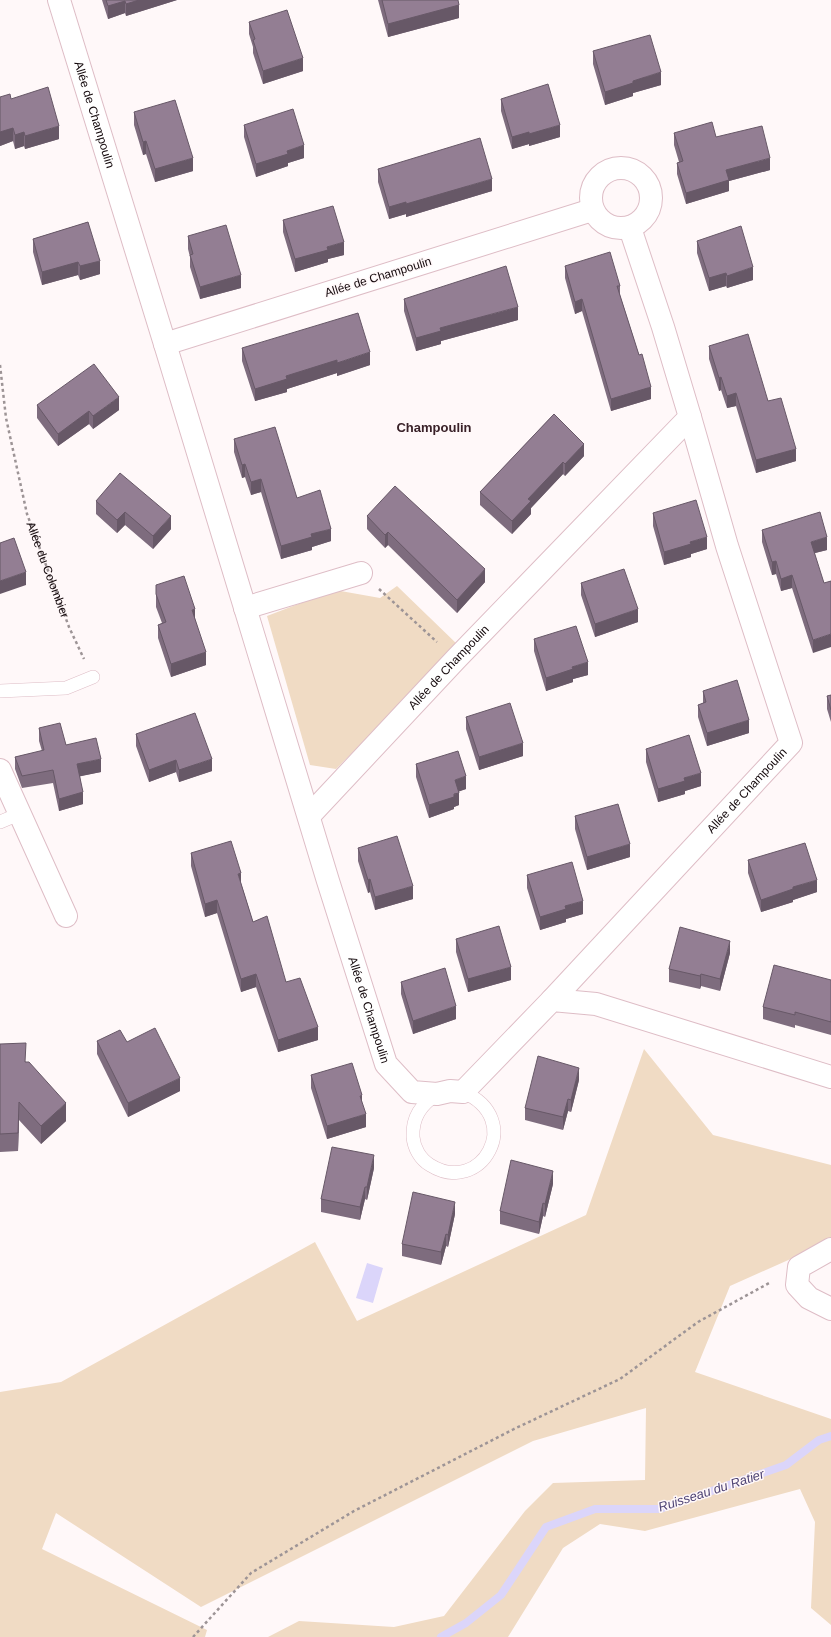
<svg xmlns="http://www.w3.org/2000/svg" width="831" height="1637" viewBox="0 0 831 1637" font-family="Helvetica,sans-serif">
<rect width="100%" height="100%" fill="#fff8f9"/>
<g fill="#f0dbc4">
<path d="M 397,586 L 459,646 L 336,769 L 310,765 L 267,616 L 335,590 L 380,598 Z"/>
<path d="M 644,1049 L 713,1135 L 831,1165 L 831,1241 L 730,1286 L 695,1372 L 831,1419 L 831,1625 L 811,1608 L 815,1522 L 800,1489 L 645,1531 L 600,1524 L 563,1548 L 508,1637 L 268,1637 L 299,1621 L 394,1627 L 444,1616 L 525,1511 L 553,1483 L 645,1480 L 646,1408 L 533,1441 L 201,1607 L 56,1513 L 42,1549 L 207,1630 L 205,1637 L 0,1637 L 0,1392 L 61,1382 L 315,1242 L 357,1321 L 586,1215 Z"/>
</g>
<path fill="#dbd5fa" d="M 367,1263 L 383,1268 L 373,1303 L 356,1298 Z"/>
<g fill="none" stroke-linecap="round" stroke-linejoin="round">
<path stroke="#dbd5fa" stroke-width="8" d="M 441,1637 L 466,1623 L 501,1595 L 546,1527 L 595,1509 L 660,1509 L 786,1465 L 819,1440 L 831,1436"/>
<g stroke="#debdc6" stroke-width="14">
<g id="lane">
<path d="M 0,691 L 66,688 L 93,677"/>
<path d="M 0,822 L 19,814"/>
<path d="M 437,1094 C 421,1105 412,1117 413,1137 C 414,1148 420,1159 430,1165 C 481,1197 526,1119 463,1092"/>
</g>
</g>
<g stroke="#debdc6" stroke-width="24">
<g id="street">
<path id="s2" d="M 59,0 L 165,344"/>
<circle cx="621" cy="198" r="30"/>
<path id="s3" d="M 592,210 L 165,344 L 328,881 L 386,1064 L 412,1092 L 437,1094 L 450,1091 L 463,1092 L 552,1000 L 596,1004 L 831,1077"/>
<path d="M 245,608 L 361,573"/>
<path d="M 0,770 L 66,916"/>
<path id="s4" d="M 309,816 L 456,659 L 690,417 L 663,327 L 630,228"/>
<path id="s5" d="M 552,1000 L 791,743 L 727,546 L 690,417"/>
<path d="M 831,1249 L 799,1267 L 797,1285 L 809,1298 L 831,1309"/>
</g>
</g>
<g stroke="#9d9496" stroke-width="2.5" stroke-dasharray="3 3" stroke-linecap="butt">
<path id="s1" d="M 0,365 L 6,418 L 27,514 L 69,627 L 84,659"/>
<path d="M 379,589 L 437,642"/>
<path d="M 193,1637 L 251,1573 L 354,1511 L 514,1429 L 620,1379 L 698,1322 L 771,1282"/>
</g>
<use href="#lane" stroke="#fff" stroke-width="13"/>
<use href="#street" stroke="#fff" stroke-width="22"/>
</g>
<g fill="#7e6c7e">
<path d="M 102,0 L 177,0 L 126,16 L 125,13 L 108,19 Z"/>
<path d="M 378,0 L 458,0 L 459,18 L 388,37 Z"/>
<path d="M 249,22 L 303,71 L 263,84 L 253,53 L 253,47 L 249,34 Z"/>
<path d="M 593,51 L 661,85 L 633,93 L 633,96 L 605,105 L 593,64 Z"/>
<path d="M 0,97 L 11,99 L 59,139 L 25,149 L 24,146 L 15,149 L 13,141 L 0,146 Z"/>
<path d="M 501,99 L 560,137 L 529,146 L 529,144 L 512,149 L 501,111 Z"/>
<path d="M 134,112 L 193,171 L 155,182 L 146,154 L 143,155 L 134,125 Z"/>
<path d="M 244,125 L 304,158 L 288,163 L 288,166 L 256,177 L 244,137 Z"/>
<path d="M 674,133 L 716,137 L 770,170 L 729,181 L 729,191 L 686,204 L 677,174 L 677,163 L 679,162 L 674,145 Z"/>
<path d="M 378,169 L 492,191 L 406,217 L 406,214 L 389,219 L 378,182 Z"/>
<path d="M 283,220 L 344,255 L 328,259 L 328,262 L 295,272 L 283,232 Z"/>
<path d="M 88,222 L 100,274 L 80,280 L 78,275 L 42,285 L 33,252 L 33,239 Z"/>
<path d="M 188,236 L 241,288 L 200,299 L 190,267 L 190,257 L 188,249 Z"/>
<path d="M 697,241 L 753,280 L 727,288 L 726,286 L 709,291 L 697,253 Z"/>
<path d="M 565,266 L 620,286 L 620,295 L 639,355 L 651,399 L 611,411 L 582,311 L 575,314 L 565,278 Z"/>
<path d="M 404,299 L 518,320 L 441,341 L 441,344 L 416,351 L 404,311 Z"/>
<path d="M 709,346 L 768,401 L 796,461 L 756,473 L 736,406 L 727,408 L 721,390 L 719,391 L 709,359 Z"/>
<path d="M 242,348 L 370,365 L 337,376 L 337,373 L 287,389 L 287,392 L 255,401 L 242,361 Z"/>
<path d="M 37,405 L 119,410 L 93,429 L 89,424 L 58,446 L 37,418 Z"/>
<path d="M 554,414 L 584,456 L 565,476 L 563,474 L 531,508 L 531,514 L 512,534 L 480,505 L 480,492 Z"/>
<path d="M 234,439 L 297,498 L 331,541 L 312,547 L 312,550 L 281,559 L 261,492 L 251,495 L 245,477 L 242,478 L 234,452 Z"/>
<path d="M 96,501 L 171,529 L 153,549 L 125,525 L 117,533 L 96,514 Z"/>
<path d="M 653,513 L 707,549 L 691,554 L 691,557 L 664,565 L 653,526 Z"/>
<path d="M 367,516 L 485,582 L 457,613 L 388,545 L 385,548 L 367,529 Z"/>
<path d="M 762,530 L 827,550 L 815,553 L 813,653 L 792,588 L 781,591 L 776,574 L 772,575 L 762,542 Z"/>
<path d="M 581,583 L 638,622 L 595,637 L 581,595 Z"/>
<path d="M 156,585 L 195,619 L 206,665 L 171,677 L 158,638 L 158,625 L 162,623 L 156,607 Z"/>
<path d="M 534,639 L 588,675 L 573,679 L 573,682 L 546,691 L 534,651 Z"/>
<path d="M 703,691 L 749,733 L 707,746 L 698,717 L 698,705 L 703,703 Z"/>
<path d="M 831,695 L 831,722 L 827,709 L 827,696 Z"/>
<path d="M 466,717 L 523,756 L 479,770 L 466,729 Z"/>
<path d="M 39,728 L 66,745 L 101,772 L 80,776 L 83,804 L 59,811 L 53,783 L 22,788 L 15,769 L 15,757 L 42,751 L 39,741 Z"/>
<path d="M 136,734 L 212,771 L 179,782 L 176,772 L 149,782 L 136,746 Z"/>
<path d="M 646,749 L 701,786 L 685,791 L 685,794 L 658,802 L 646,762 Z"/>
<path d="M 416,764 L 466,789 L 459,791 L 459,805 L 454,807 L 454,809 L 429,818 L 416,777 Z"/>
<path d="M 575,816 L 630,857 L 587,870 L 575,829 Z"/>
<path d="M 358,848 L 413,899 L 375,910 L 370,892 L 368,893 L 358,861 Z"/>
<path d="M 191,853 L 241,883 L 253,922 L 318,1040 L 278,1052 L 256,987 L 241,992 L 217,913 L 205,917 L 191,866 Z"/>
<path d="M 748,860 L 817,892 L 793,900 L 793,902 L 761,912 L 748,873 Z"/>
<path d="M 527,875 L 583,914 L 566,919 L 566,922 L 540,930 L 527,888 Z"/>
<path d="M 456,939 L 511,980 L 468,992 L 456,952 Z"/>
<path d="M 730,953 L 720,991 L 701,986 L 700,989 L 669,982 L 669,969 Z"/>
<path d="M 831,980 L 831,1035 L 795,1025 L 795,1028 L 763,1019 L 763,1007 Z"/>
<path d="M 401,982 L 456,1019 L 413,1034 L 401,994 Z"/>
<path d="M 97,1041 L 127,1042 L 180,1091 L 128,1117 L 97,1054 Z"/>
<path d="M 0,1044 L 26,1062 L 66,1121 L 41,1144 L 19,1120 L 18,1151 L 0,1152 Z"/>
<path d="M 311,1075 L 366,1127 L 327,1139 L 311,1088 Z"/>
<path d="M 579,1080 L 571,1112 L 568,1111 L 563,1130 L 525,1120 L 525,1108 Z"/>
<path d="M 374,1168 L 367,1200 L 365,1199 L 360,1220 L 321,1212 L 321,1199 Z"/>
<path d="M 553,1184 L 545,1217 L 543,1216 L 539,1234 L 500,1224 L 500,1211 Z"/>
<path d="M 455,1214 L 448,1247 L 446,1246 L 441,1265 L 402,1256 L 402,1244 Z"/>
</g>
<g fill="#675867">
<path d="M 139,0 L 177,0 L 126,16 L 126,4 Z"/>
<path d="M 125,1 L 125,13 L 108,19 L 108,6 Z"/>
<path d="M 459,5 L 459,18 L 388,37 L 388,24 Z"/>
<path d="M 303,58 L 303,71 L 263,84 L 263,71 Z"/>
<path d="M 661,72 L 661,85 L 633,93 L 633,96 L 605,105 L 605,92 L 633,81 Z"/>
<path d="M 560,125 L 560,137 L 529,146 L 529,134 Z"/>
<path d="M 59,126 L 59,139 L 25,149 L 25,136 Z"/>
<path d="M 13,128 L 13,141 L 0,146 L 0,132 Z"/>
<path d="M 24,132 L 24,146 L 15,149 L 15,135 Z"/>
<path d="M 529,132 L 529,144 L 512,149 L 512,137 Z"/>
<path d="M 146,141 L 146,154 L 143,155 L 143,142 Z"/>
<path d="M 304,145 L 304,158 L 288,163 L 288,166 L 256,177 L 256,164 L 287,151 Z"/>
<path d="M 193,158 L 193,171 L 155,182 L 155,169 Z"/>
<path d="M 770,158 L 770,170 L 729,181 L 729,191 L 686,204 L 686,193 L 726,170 Z"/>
<path d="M 492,179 L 492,191 L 406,217 L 406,204 Z"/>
<path d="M 406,202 L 406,214 L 389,219 L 389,207 Z"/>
<path d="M 344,242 L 344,255 L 328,259 L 328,262 L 295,272 L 295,259 L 327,247 Z"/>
<path d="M 100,261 L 100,274 L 80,280 L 80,266 Z"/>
<path d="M 78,262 L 78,275 L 42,285 L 42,272 Z"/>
<path d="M 753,267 L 753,280 L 727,288 L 727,276 Z"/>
<path d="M 726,273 L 726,286 L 709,291 L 709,278 Z"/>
<path d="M 241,275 L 241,288 L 200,299 L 200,287 Z"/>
<path d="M 582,299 L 582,311 L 575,314 L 575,302 Z"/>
<path d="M 518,307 L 518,320 L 441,341 L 441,344 L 416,351 L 416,338 L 440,328 Z"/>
<path d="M 370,352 L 370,365 L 337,376 L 337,363 Z"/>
<path d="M 337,360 L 337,373 L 287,389 L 287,392 L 255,401 L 255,389 L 286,376 Z"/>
<path d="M 721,377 L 721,390 L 719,391 L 719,378 Z"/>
<path d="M 651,387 L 651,399 L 611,411 L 611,399 Z"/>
<path d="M 736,393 L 736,406 L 727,408 L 727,396 Z"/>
<path d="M 119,397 L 119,410 L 93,429 L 93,416 Z"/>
<path d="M 89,411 L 89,424 L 58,446 L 58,434 Z"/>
<path d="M 584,444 L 584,456 L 565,476 L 565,464 Z"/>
<path d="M 796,449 L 796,461 L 756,473 L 756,460 Z"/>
<path d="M 563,462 L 563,474 L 531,508 L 531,514 L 512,534 L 512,521 L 528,499 Z"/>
<path d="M 245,464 L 245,477 L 242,478 L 242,465 Z"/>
<path d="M 261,479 L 261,492 L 251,495 L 251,482 Z"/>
<path d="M 125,512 L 125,525 L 117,533 L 117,520 Z"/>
<path d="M 171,516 L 171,529 L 153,549 L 153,536 Z"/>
<path d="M 331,529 L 331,541 L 312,547 L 312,550 L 281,559 L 281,546 L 311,534 Z"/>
<path d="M 388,532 L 388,545 L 385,548 L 385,535 Z"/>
<path d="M 707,537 L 707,549 L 691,554 L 691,557 L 664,565 L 664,552 L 690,542 Z"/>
<path d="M 827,537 L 827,550 L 811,554 L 811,542 Z"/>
<path d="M 776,561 L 776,574 L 772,575 L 772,562 Z"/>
<path d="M 485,569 L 485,582 L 457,613 L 457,600 Z"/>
<path d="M 26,572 L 26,585 L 0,594 L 0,581 Z"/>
<path d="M 792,575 L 792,588 L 781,591 L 781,579 Z"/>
<path d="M 195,609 L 195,622 L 192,610 Z"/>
<path d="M 638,609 L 638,622 L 595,637 L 595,624 Z"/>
<path d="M 831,634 L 831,647 L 813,653 L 813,640 Z"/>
<path d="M 206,652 L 206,665 L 171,677 L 171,664 Z"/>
<path d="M 588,662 L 588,675 L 573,679 L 573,682 L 546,691 L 546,678 L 572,667 Z"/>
<path d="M 749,720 L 749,733 L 707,746 L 707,733 Z"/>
<path d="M 523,743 L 523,756 L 479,770 L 479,757 Z"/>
<path d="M 101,759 L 101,772 L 77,777 L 77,764 Z"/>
<path d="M 212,759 L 212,771 L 179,782 L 179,770 Z"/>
<path d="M 176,760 L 176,772 L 149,782 L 149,770 Z"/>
<path d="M 701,773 L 701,786 L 685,791 L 685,794 L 658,802 L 658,789 L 684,778 Z"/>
<path d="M 466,776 L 466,789 L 455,793 L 455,780 Z"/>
<path d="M 83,792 L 83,804 L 59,811 L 59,799 Z"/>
<path d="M 459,793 L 459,805 L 454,807 L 454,809 L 429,818 L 429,805 Z"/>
<path d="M 630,844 L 630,857 L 587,870 L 587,857 Z"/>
<path d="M 241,873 L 241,885 L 238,874 Z"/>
<path d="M 370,879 L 370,892 L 368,893 L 368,880 Z"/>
<path d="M 817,880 L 817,892 L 793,900 L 793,902 L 761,912 L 761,900 L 793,887 Z"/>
<path d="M 413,886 L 413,899 L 375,910 L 375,897 Z"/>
<path d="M 217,900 L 217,913 L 205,917 L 205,904 Z"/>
<path d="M 583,901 L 583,914 L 566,919 L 566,922 L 540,930 L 540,917 L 565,906 Z"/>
<path d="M 730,941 L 730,953 L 720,991 L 720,979 Z"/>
<path d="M 511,967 L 511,980 L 468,992 L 468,979 Z"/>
<path d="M 256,974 L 256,987 L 241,992 L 241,979 Z"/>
<path d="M 701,974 L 701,986 L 700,989 L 700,976 Z"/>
<path d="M 456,1006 L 456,1019 L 413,1034 L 413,1021 Z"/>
<path d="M 318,1027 L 318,1040 L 278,1052 L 278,1040 Z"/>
<path d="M 579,1068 L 579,1080 L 571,1112 L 571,1100 Z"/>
<path d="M 180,1078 L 180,1091 L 128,1117 L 128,1103 Z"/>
<path d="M 362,1095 L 362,1108 L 360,1096 Z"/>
<path d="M 568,1099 L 568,1111 L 563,1130 L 563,1117 Z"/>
<path d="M 19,1102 L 19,1120 L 18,1151 L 18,1133 Z"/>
<path d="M 66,1103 L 66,1121 L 41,1144 L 41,1126 Z"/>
<path d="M 366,1114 L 366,1127 L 327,1139 L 327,1126 Z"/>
<path d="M 374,1155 L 374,1168 L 367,1200 L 367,1187 Z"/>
<path d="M 553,1171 L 553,1184 L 545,1217 L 545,1204 Z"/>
<path d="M 365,1187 L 365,1199 L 360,1220 L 360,1207 Z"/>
<path d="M 455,1202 L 455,1214 L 448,1247 L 448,1235 Z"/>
<path d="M 543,1203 L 543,1216 L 539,1234 L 539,1222 Z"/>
<path d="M 446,1234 L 446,1246 L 441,1265 L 441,1252 Z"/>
</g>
<g fill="#937e93" stroke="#675867">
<path d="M 106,0 L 139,0 L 126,4 L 125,1 L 108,6 Z"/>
<path d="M 382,0 L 458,0 L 459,5 L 388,24 Z"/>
<path d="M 287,10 L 303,58 L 263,71 L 253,40 L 255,39 L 249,22 Z"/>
<path d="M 650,35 L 661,72 L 633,81 L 633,83 L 605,92 L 593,51 Z"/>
<path d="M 548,84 L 560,125 L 529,134 L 529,132 L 512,137 L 501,99 Z"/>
<path d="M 48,87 L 59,126 L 25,136 L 24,132 L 15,135 L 13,128 L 0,132 L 0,97 L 10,94 L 11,99 Z"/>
<path d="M 175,100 L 193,158 L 155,169 L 146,141 L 143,142 L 134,112 Z"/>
<path d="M 293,109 L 304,145 L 287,151 L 288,154 L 256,164 L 244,125 Z"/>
<path d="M 712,122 L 716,137 L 762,126 L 770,158 L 726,170 L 729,180 L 686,193 L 677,163 L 683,161 L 674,133 Z"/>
<path d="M 480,138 L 492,179 L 406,204 L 406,202 L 389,207 L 378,169 Z"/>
<path d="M 333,206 L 344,242 L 327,247 L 328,250 L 295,259 L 283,220 Z"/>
<path d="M 88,222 L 100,261 L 80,266 L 78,262 L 42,272 L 33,239 Z"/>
<path d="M 226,225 L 241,275 L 200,287 L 190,255 L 193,254 L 188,236 Z"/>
<path d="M 741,226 L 753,267 L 727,276 L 726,273 L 709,278 L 697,241 Z"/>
<path d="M 610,252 L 620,286 L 617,286 L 639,355 L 642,354 L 651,387 L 611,399 L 582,299 L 575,302 L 565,266 Z"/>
<path d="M 506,266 L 518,307 L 440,328 L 441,331 L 416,338 L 404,299 Z"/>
<path d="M 358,313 L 370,352 L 337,363 L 337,360 L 286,376 L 287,379 L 255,389 L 242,348 Z"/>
<path d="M 748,334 L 768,401 L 781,398 L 796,449 L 756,460 L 736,393 L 727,396 L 721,377 L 719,378 L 709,346 Z"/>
<path d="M 94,364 L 119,397 L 93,416 L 89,411 L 58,434 L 37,405 Z"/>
<path d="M 554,414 L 584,444 L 565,464 L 563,462 L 528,499 L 531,501 L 512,521 L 480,492 Z"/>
<path d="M 275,427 L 297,498 L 320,490 L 331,529 L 311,534 L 312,537 L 281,546 L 261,479 L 251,482 L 245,464 L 242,465 L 234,439 Z"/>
<path d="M 120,473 L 171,516 L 153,536 L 125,512 L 117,520 L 96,501 Z"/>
<path d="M 395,486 L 485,569 L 457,600 L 388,532 L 385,535 L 367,516 Z"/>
<path d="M 696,500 L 707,537 L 690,542 L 691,544 L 664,552 L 653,513 Z"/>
<path d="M 820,512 L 827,537 L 811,542 L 824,583 L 831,581 L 831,634 L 813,640 L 792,575 L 781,579 L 776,561 L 772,562 L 762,530 Z"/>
<path d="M 14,538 L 26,572 L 0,581 L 0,543 Z"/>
<path d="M 624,569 L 638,609 L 595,624 L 581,583 Z"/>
<path d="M 184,576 L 195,609 L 192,610 L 206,652 L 171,664 L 158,625 L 166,622 L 156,594 L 156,585 Z"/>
<path d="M 576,626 L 588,662 L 572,667 L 573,669 L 546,678 L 534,639 Z"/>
<path d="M 737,680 L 749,720 L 707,733 L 698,705 L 706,702 L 703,691 Z"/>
<path d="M 831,695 L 831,710 L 827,696 Z"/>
<path d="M 510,703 L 523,743 L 479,757 L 466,717 Z"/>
<path d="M 195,713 L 212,759 L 179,770 L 176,760 L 149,770 L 136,734 Z"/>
<path d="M 60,723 L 66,745 L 96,738 L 101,759 L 77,764 L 83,792 L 59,799 L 53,770 L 22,776 L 15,757 L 44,750 L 39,728 Z"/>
<path d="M 689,735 L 701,773 L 684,778 L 685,781 L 658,789 L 646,749 Z"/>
<path d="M 458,751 L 466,776 L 455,780 L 459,793 L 454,794 L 454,797 L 429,805 L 416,764 Z"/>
<path d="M 618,804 L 630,844 L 587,857 L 575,816 Z"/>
<path d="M 397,836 L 413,886 L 375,897 L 370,879 L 368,880 L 358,848 Z"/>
<path d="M 231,841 L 241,873 L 238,874 L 253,922 L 267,916 L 286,982 L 300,978 L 318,1027 L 278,1040 L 256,974 L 241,979 L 217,900 L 205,904 L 191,853 Z"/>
<path d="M 805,843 L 817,880 L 793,887 L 793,889 L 761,900 L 748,860 Z"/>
<path d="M 572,862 L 583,901 L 565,906 L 566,909 L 540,917 L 527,875 Z"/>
<path d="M 499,926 L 511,967 L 468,979 L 456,939 Z"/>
<path d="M 680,927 L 730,941 L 720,979 L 701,974 L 700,976 L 669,969 Z"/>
<path d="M 774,965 L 831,980 L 831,1022 L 795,1012 L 795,1015 L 763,1007 Z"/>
<path d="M 445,968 L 456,1006 L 413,1021 L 401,982 Z"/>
<path d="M 155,1028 L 180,1078 L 128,1103 L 97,1041 L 120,1030 L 127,1042 Z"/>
<path d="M 26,1043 L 25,1062 L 29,1062 L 66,1103 L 41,1126 L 19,1102 L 18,1133 L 0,1134 L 0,1044 Z"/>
<path d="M 538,1056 L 579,1068 L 571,1100 L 568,1099 L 563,1117 L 525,1108 Z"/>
<path d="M 352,1063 L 362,1095 L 360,1096 L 366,1114 L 327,1126 L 311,1075 Z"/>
<path d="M 332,1147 L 374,1155 L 367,1187 L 365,1187 L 360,1207 L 321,1199 Z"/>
<path d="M 511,1160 L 553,1171 L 545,1204 L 543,1203 L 539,1222 L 500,1211 Z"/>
<path d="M 413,1192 L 455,1202 L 448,1235 L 446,1234 L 441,1252 L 402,1244 Z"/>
</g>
<g text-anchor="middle" stroke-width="3" stroke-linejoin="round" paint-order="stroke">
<g font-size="12" fill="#13080b" stroke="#fff8f9">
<text dy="4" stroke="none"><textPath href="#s2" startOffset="120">Allée de Champoulin</textPath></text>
<text transform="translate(378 277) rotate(-17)" y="4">Allée de Champoulin</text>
<text dy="4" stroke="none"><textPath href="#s1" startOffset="211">Allée du Colombier</textPath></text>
<text dy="4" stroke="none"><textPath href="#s4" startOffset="204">Allée de Champoulin</textPath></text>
<text dy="4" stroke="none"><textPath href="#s5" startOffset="286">Allée de Champoulin</textPath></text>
<text dy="4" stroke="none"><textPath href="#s3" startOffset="1144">Allée de Champoulin</textPath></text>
</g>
<g font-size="13" font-weight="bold" fill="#392128" stroke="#fff8f9">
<text x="434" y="432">Champoulin</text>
</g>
<g font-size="13" font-style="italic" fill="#4f4475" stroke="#fff8f9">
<text transform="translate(711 1490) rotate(-18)" y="5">Ruisseau du Ratier</text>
</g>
</g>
</svg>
